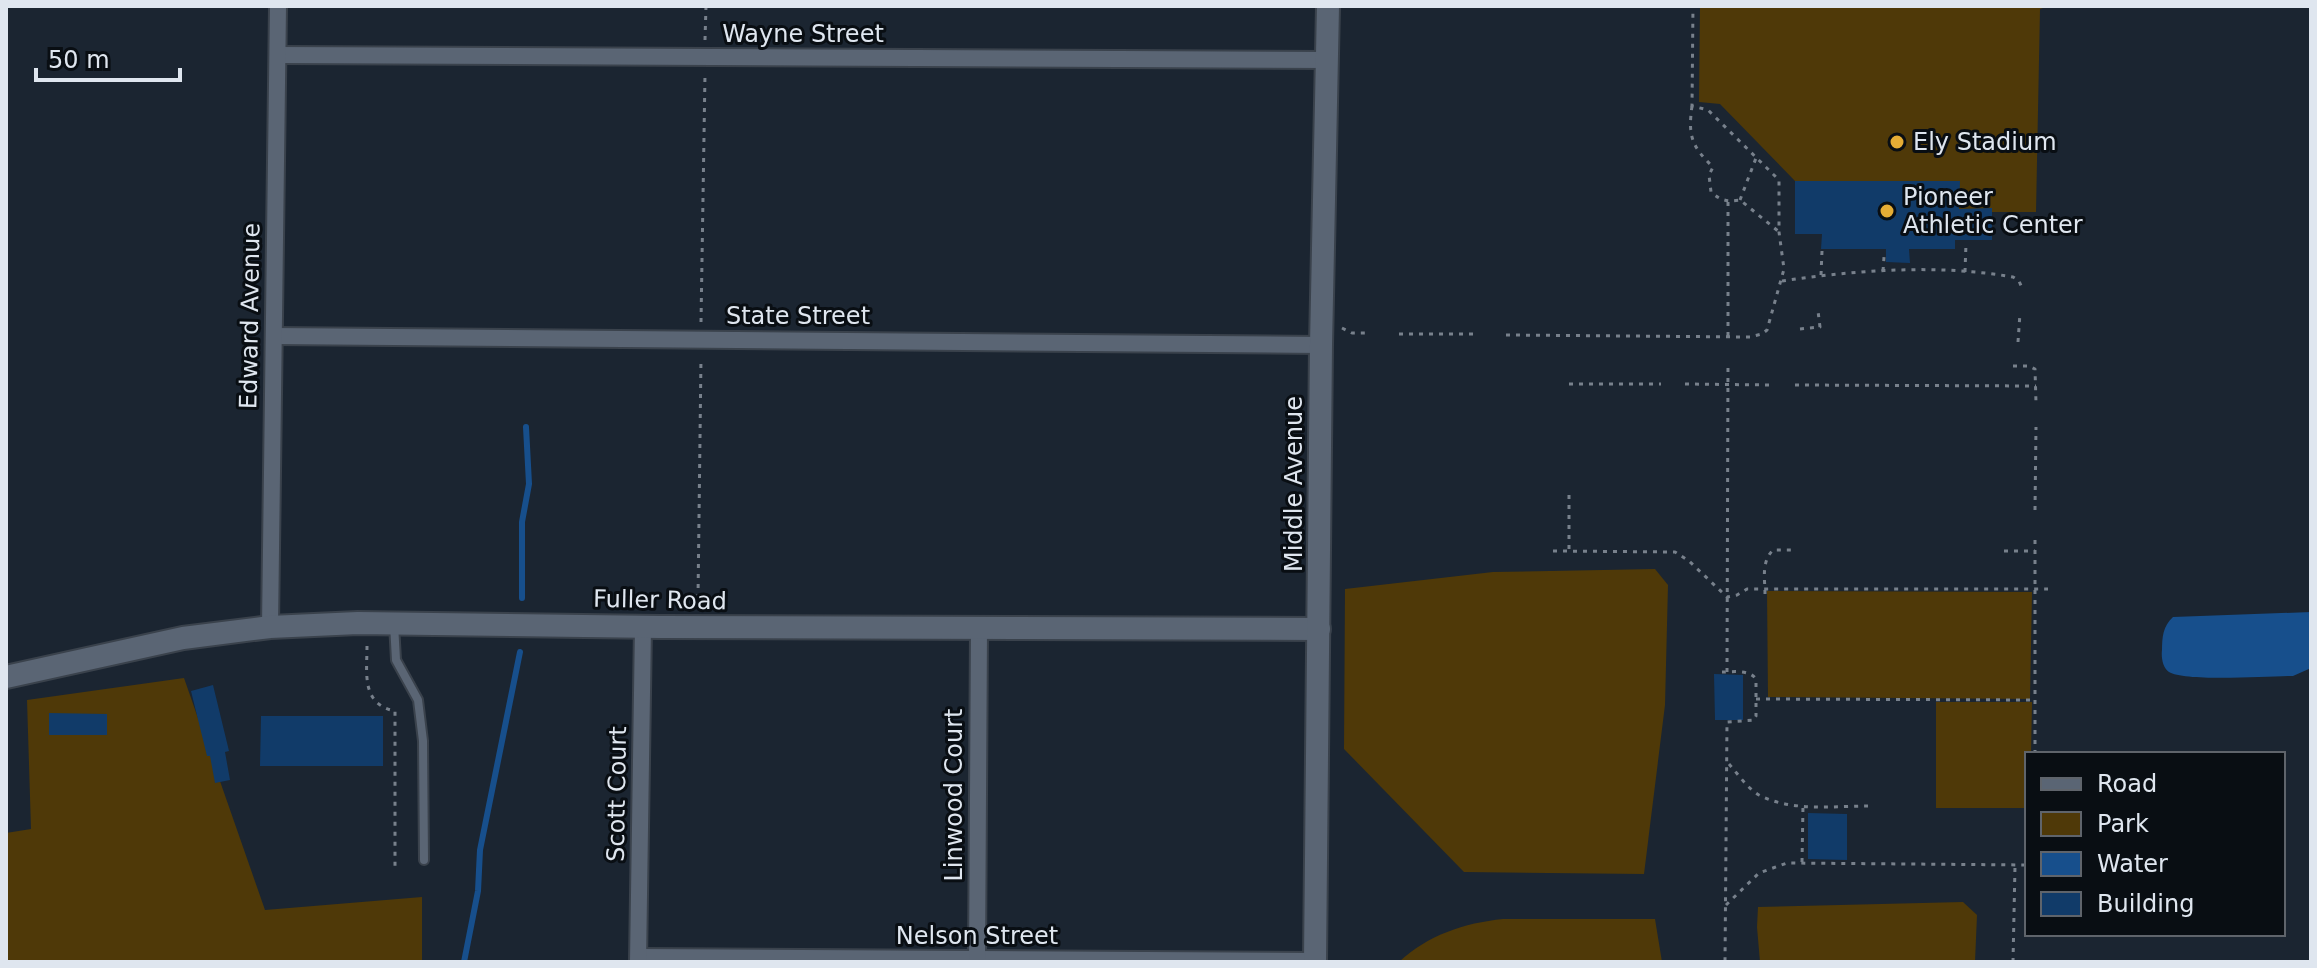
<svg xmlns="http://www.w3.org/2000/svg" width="2317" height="968" viewBox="0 0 2317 968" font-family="'DejaVu Sans',sans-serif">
<rect width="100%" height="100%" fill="#1b2531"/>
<g fill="#4f3908">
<path d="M 1700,6 L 2043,6 L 2043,8 L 2040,9 L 2036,212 L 1992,212 L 1992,208 L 1959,222 L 1959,181 L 1795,181 L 1720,104 L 1699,102 Z"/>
<path d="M 1655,569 L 1668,585 L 1665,705 L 1644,874 L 1464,872 L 1344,749 L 1345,589 L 1493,572 Z"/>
<path d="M 1767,591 L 2032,592 L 2030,699 L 1768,697 Z"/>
<path d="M 184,678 L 265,910 L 422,897 L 422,962 L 6,962 L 6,833 L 31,829 L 27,700 Z"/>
<path d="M 1936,702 L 2032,702 L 2031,754 L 2027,754 L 2027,808 L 1936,808 Z"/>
<path d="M 1963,902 L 1977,915 L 1975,962 L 1760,962 L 1757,927 L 1758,907 Z"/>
<path d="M 1503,919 L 1655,919 L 1662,962 L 1399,962 C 1428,935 1464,923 1503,919 Z"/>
</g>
<path fill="#174f8c" d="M 2311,612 L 2311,668 L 2293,676 C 2270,676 2185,682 2169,672 C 2163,668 2161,658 2162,650 C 2162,637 2163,626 2173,617 Z"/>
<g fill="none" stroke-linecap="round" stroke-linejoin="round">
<g stroke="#174f8c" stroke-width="6">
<path d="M 522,598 L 522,522 L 529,484 L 526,427"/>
<path d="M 464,962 L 478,891 L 480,850 L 520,652"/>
</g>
</g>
<g fill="#113b69">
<path d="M 1795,181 L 1960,181 L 1959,209 L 1992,208 L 1992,240 L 1955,240 L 1955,249 L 1909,249 L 1910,263 L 1886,262 L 1886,249 L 1821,249 L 1822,234 L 1795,234 Z"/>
<path d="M 1714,674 L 1743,675 L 1743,720 L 1715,720 Z"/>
<path d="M 213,685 L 229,751 L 225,752 L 230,780 L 215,783 L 210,756 L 207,756 L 191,691 Z"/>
<path d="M 49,713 L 107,714 L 107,735 L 49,735 Z"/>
<path d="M 261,716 L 383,716 L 383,766 L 260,766 Z"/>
<path d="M 1808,813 L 1847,814 L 1847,860 L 1808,859 Z"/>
</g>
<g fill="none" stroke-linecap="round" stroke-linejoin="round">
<g stroke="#3a424c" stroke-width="12">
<path id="service" d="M 394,624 L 396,660 L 418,700 L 423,741 L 424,860"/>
</g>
<g stroke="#3a424c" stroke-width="20">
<g id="minor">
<path d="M 278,55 L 1328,60"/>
<path d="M 274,336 L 1321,345"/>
<path d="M 270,627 L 278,6"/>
<path d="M 639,957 L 1315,961"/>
<path d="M 638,962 L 643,626"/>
<path d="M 977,962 L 979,628"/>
</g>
</g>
<g stroke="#3a424c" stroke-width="26">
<g id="tertiary">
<path d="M 6,677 L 183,638 L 270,627 L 358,623 L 660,627 L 1319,629"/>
<path d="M 1315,962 L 1321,345 L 1328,6"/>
</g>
</g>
<g stroke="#78818c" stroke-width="3" stroke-dasharray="4 6" stroke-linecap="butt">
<path d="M 705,40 L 706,6"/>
<path d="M 1692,106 C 1688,135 1691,146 1713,167 L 1709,175 L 1711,192 C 1721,201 1728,202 1740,200 L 1778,231"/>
<path d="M 1740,200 L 1756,158"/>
<path d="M 1728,202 L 1728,338"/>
<path d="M 1883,271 L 1884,257"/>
<path d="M 1965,272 L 1966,243"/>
<path d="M 1821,275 L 1822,251"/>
<path d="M 1782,281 C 1857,270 1938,264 2013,277 L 2019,281 L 2022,288"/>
<path d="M 701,322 L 705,74"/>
<path d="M 1342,328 L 1352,333 L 1369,333"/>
<path d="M 1800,329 L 1820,327 L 1818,311"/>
<path d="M 1399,334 L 1474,334"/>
<path d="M 1506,335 L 1750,337 L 1762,334 L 1767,330 L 1784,269 L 1779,232 L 1779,180 L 1708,110 L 1692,106 L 1693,6"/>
<path d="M 2018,342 L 2020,313"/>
<path d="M 2013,366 L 2029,366 L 2035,369 L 2036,403"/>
<path d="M 1569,384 L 1661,384"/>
<path d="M 1685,384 L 1771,385"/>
<path d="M 1795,385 L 2036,386"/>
<path d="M 1569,495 L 1569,551"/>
<path d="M 2035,510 L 2036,427"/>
<path d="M 1553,551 L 1675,552 L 1689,561 L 1727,597 L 1737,595 L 1747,589 L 2048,589"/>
<path d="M 2004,551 L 2035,551"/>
<path d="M 1765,594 C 1765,579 1761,562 1773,550 L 1792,550"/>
<path d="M 698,598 L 701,358"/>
<path d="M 367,646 C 367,674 361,704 395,711 L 395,868"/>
<path d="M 1722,672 C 1732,672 1749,669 1756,679 L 1756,716 L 1754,720 L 1727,722 L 1725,962"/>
<path d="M 1727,672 L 1728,362"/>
<path d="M 1756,699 L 2035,700"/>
<path d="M 2035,754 L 2035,534"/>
<path d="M 1729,764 C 1738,774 1747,788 1759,795 C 1791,812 1834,806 1870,806"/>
<path d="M 1802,862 L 1803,806"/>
<path d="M 1726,905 L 1759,873 L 1787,863 L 2027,865"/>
<path d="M 2013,962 L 2015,866"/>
</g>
<use href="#service" stroke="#5a6574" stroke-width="8"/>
<use href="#minor" stroke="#5a6574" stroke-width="16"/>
<use href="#tertiary" stroke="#5a6574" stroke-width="22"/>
</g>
<g fill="#e5ad35" stroke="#090e13" stroke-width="3">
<circle cx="1897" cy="142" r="8"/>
<circle cx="1887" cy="211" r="8"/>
</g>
<g text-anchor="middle" stroke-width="6" stroke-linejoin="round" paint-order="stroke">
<g font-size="24" fill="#dfe6ef" stroke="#090e13">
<text x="803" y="42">Wayne Street</text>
<text transform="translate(250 316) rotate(-89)" y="8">Edward Avenue</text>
<text x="798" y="324">State Street</text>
<text transform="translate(1294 484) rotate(-90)" y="8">Middle Avenue</text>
<text transform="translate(660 600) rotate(1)" y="8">Fuller Road</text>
<text transform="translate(617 794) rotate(-89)" y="8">Scott Court</text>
<text transform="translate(954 795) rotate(-90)" y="8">Linwood Court</text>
<text x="977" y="944">Nelson Street</text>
</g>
<g font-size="24" fill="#dfe6ef" stroke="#090e13" text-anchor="start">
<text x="1913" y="150">Ely Stadium</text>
<text x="1903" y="205">Pioneer<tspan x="1903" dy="28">Athletic Center</tspan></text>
</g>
</g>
<rect width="2317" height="968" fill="none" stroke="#dfe6ef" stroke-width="16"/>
<rect x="2025" y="752" width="260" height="184" fill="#090e13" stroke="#5f646b" stroke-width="2"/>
<rect x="2041" y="778" width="40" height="12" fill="#5a6574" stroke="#5f646b" stroke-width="2"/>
<text x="2097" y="792" font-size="24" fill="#dfe6ef">Road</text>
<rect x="2041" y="812" width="40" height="24" fill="#4f3908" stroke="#5f646b" stroke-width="2"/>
<text x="2097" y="832" font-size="24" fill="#dfe6ef">Park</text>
<rect x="2041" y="852" width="40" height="24" fill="#174f8c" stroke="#5f646b" stroke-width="2"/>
<text x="2097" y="872" font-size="24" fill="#dfe6ef">Water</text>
<rect x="2041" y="892" width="40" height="24" fill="#113b69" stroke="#5f646b" stroke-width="2"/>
<text x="2097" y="912" font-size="24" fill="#dfe6ef">Building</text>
<path d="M36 68v12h144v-12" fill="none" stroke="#dfe6ef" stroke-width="4"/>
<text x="48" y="68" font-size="24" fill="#dfe6ef" stroke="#090e13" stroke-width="6" paint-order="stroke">50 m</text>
</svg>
